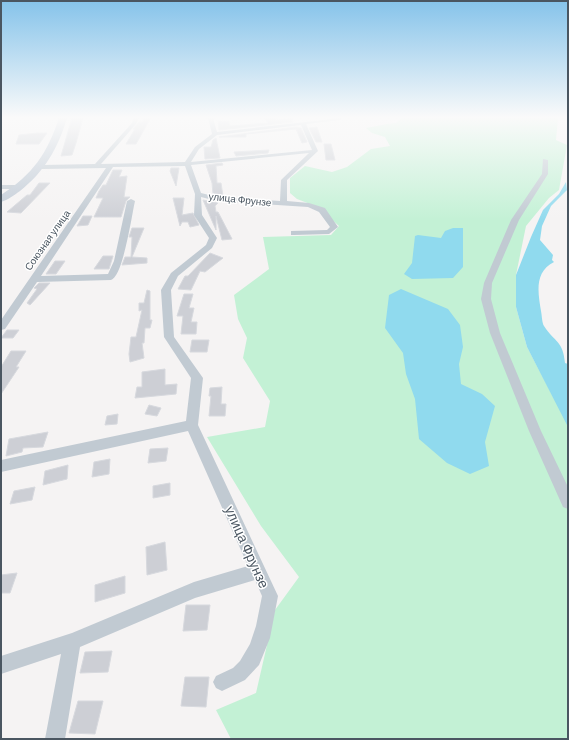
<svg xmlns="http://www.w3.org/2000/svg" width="569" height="740" viewBox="0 0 569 740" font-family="Barlow,sans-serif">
<rect width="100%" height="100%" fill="#f5f3f3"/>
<path fill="#c3f1d5" d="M 402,118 L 539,118 L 540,119 L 558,118 L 556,140 L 567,145 L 559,190 L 549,198 L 526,226 L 516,275 L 516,307 L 527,347 L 568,425 L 568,739 L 231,739 L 216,710 L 256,693 L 275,610 L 299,577 L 261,526 L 207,437 L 265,427 L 270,401 L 243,358 L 247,338 L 238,319 L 234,295 L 269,269 L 263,237 L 331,235 L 339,226 L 318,207 L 297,199 L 290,193 L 290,178 L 305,166 L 332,172 L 347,167 L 371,149 L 390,146 L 385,137 L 372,133 L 366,128 L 387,124 L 396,123 Z"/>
<g fill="#90daee">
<path d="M 566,182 L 567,190 L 551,206 L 542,226 L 540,240 L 553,255 L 552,260 L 554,262 C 534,272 538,293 541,311 C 542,316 542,323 544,326 C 555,343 563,340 565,363 L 568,364 L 568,427 L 527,347 L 516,307 L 516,275 L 531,237 L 543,210 L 559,194 Z"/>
<path d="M 453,228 L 463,228 L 463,267 L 453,278 L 412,279 L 404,274 L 412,263 L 415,236 L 418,235 L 441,238 L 445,231 Z"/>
<path d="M 401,289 L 448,309 L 460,325 L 463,347 L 459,364 L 461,384 L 482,394 L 495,406 L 485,442 L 489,466 L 470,474 L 447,463 L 419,439 L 415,399 L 406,374 L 403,353 L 385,328 L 389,295 Z"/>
</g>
<g fill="#cdcfd5" stroke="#d7d9de">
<path d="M 72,118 L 83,118 L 76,143 L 72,155 L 61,156 Z"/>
<path d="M 145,118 L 150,119 L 136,144 L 126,144 L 135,129 L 133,129 L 139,122 L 142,122 Z"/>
<path d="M 265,118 L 274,118 L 275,120 L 292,119 L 293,122 L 219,130 L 218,121 L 229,121 L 230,126 L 268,123 Z"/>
<path d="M 296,127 L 301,128 L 307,142 L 302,143 L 296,129 L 246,134 L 246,137 L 219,137 Z"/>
<path d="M 317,127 L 322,142 L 316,142 L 309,128 Z"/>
<path d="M 38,133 L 47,133 L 39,144 L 16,144 L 19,135 Z"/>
<path d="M 216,138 L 220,158 L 205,159 L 204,147 L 211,147 L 213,140 Z"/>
<path d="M 324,144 L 331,144 L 335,160 L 326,160 Z"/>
<path d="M 269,150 L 268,153 L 236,156 L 234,152 Z"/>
<path d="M 222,163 L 223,165 L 216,166 L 217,183 L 221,183 L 223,196 L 213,194 L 212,183 L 206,165 Z"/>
<path d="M 171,168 L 179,168 L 176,186 L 170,171 Z"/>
<path d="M 113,170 L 122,170 L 119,177 L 127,176 L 124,197 L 130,197 L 126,201 L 121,217 L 94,217 L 103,198 L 96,198 L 99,191 L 103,185 L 106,185 Z"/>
<path d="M 39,183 L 50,183 L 21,213 L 7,212 L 27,195 L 30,195 Z"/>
<path d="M 173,198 L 184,198 L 182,215 L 193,213 L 199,225 L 190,227 L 188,222 L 182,222 L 180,226 Z"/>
<path d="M 203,200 L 218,203 L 215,206 L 216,212 L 218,212 L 232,239 L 222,240 L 216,216 L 216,230 Z"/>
<path d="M 83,216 L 92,216 L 88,225 L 77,226 Z"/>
<path d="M 132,228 L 144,228 L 132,257 L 147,258 L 147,263 L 122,265 L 125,257 L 131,257 L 132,237 L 129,237 Z"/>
<path d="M 210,253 L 223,258 L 205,272 L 200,271 L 191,290 L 178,289 L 185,276 L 188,276 Z"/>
<path d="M 103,256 L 113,256 L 109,269 L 94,269 Z"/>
<path d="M 55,261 L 65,261 L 56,274 L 46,274 Z"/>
<path d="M 39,283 L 50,283 L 30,305 L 27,303 L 37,289 L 34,288 Z"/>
<path d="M 147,290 L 150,291 L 150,320 L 152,320 L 150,328 L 145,328 L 144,343 L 142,343 L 144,358 L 130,362 L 129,354 L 131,337 L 136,337 L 142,310 L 139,311 L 139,303 L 144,303 Z"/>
<path d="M 184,294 L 193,294 L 189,308 L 194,308 L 191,322 L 197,322 L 196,334 L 181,334 L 183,316 L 177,316 Z"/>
<path d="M 7,330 L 19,330 L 13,338 L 1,338 Z"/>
<path d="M 192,340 L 209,340 L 207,352 L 190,352 Z"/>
<path d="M 11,351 L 26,351 L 16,367 L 19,367 L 1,394 L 1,367 Z"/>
<path d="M 165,369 L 165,385 L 177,384 L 176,394 L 135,398 L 137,387 L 142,387 L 142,372 Z"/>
<path d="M 222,387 L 221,404 L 226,404 L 225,416 L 209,416 L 211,396 L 209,396 L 210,388 Z"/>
<path d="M 149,405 L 161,408 L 157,416 L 145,414 Z"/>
<path d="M 118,414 L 117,424 L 105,425 L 107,416 Z"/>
<path d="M 48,432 L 43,447 L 23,448 L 22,452 L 6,456 L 9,439 Z"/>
<path d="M 168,448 L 166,461 L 148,463 L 150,449 Z"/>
<path d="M 110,459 L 109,474 L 92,477 L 94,462 Z"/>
<path d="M 68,465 L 67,479 L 43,485 L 45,471 Z"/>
<path d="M 170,483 L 170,495 L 153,498 L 153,486 Z"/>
<path d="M 35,487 L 32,500 L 10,504 L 14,491 Z"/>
<path d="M 165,542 L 167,570 L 147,575 L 146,547 Z"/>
<path d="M 17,573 L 10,593 L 1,593 L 1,575 Z"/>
<path d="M 125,576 L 125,593 L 95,602 L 95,585 Z"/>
<path d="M 186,605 L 210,605 L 207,630 L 183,631 Z"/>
<path d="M 112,651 L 108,672 L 80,673 L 85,652 Z"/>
<path d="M 185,677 L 209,677 L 206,707 L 181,706 Z"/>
<path d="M 78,701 L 103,701 L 95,734 L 69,733 Z"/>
</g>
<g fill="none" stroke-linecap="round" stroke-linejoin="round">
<g fill="#c1cad2" fill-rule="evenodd">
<path d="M 134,118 L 139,118 L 136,124 L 101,164 L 185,162 L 195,147 L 212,134 L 208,118 L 213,118 L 217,132 L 342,118 L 340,120 L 306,124 L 318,151 L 287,180 L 287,201 L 309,203 L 325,208 L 338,227 L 329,234 L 294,235 L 291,235 L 291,231 L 327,230 L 330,227 L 319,212 L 308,207 L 217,201 L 201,197 L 202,215 L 217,238 L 212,248 L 178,276 L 171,290 L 174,337 L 203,378 L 198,425 L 278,596 L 270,638 L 259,665 L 245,680 L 222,691 L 216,688 L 213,682 L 216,676 L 233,668 L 240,661 L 250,644 L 256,626 L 262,596 L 255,580 L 195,598 L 80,647 L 65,739 L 45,739 L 61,654 L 1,674 L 1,656 L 72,633 L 194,582 L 248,566 L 188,431 L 1,472 L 1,460 L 186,421 L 191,378 L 164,337 L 161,290 L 171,273 L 206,245 L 209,238 L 194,215 L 195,194 L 185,166 L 113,167 L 41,276 L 108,274 L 114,261 L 127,201 L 131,199 L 135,201 C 132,214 123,277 111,280 L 37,282 L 5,329 L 1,330 L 1,320 L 106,168 L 42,169 L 39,167 L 42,165 L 95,164 L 132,123 ZM 301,125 L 312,150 L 191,162 L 199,149 L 217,135 ZM 309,153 L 281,180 L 280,201 L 217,197 L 201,193 L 191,165 Z"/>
<path d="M 543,159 L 548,160 L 548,174 L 519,220 L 492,283 L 491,299 L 500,333 L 541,431 L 568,487 L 568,509 L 563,507 L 529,431 L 490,333 L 481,299 L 484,283 L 511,220 L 542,174 Z"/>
<path d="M 1,185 L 21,185 L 24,187 L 21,189 L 1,189 Z"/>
</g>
<path fill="#c1cbd6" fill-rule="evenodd" d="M 59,118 L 67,118 C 58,148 45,171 20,191 C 14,195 8,200 1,202 L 1,195 C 33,174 47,154 59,118 Z"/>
</g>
<linearGradient id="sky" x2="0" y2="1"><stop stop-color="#85c3ea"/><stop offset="0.53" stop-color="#fafafa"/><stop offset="1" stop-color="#fafafa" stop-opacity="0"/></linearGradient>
<rect width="569" height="221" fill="url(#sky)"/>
<g text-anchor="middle" stroke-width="3" stroke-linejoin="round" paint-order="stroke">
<g font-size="10" fill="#4a5661" stroke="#fff">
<text transform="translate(240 199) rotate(6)" y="4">улица Фрунзе</text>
<text transform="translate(47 240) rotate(-55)" y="4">Союзная улица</text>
</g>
<g font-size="14" fill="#4a5661" stroke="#fff">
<text transform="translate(247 547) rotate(66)" y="5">улица Фрунзе</text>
</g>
</g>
<rect width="569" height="740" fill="none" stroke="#4a5661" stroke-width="4"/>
</svg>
